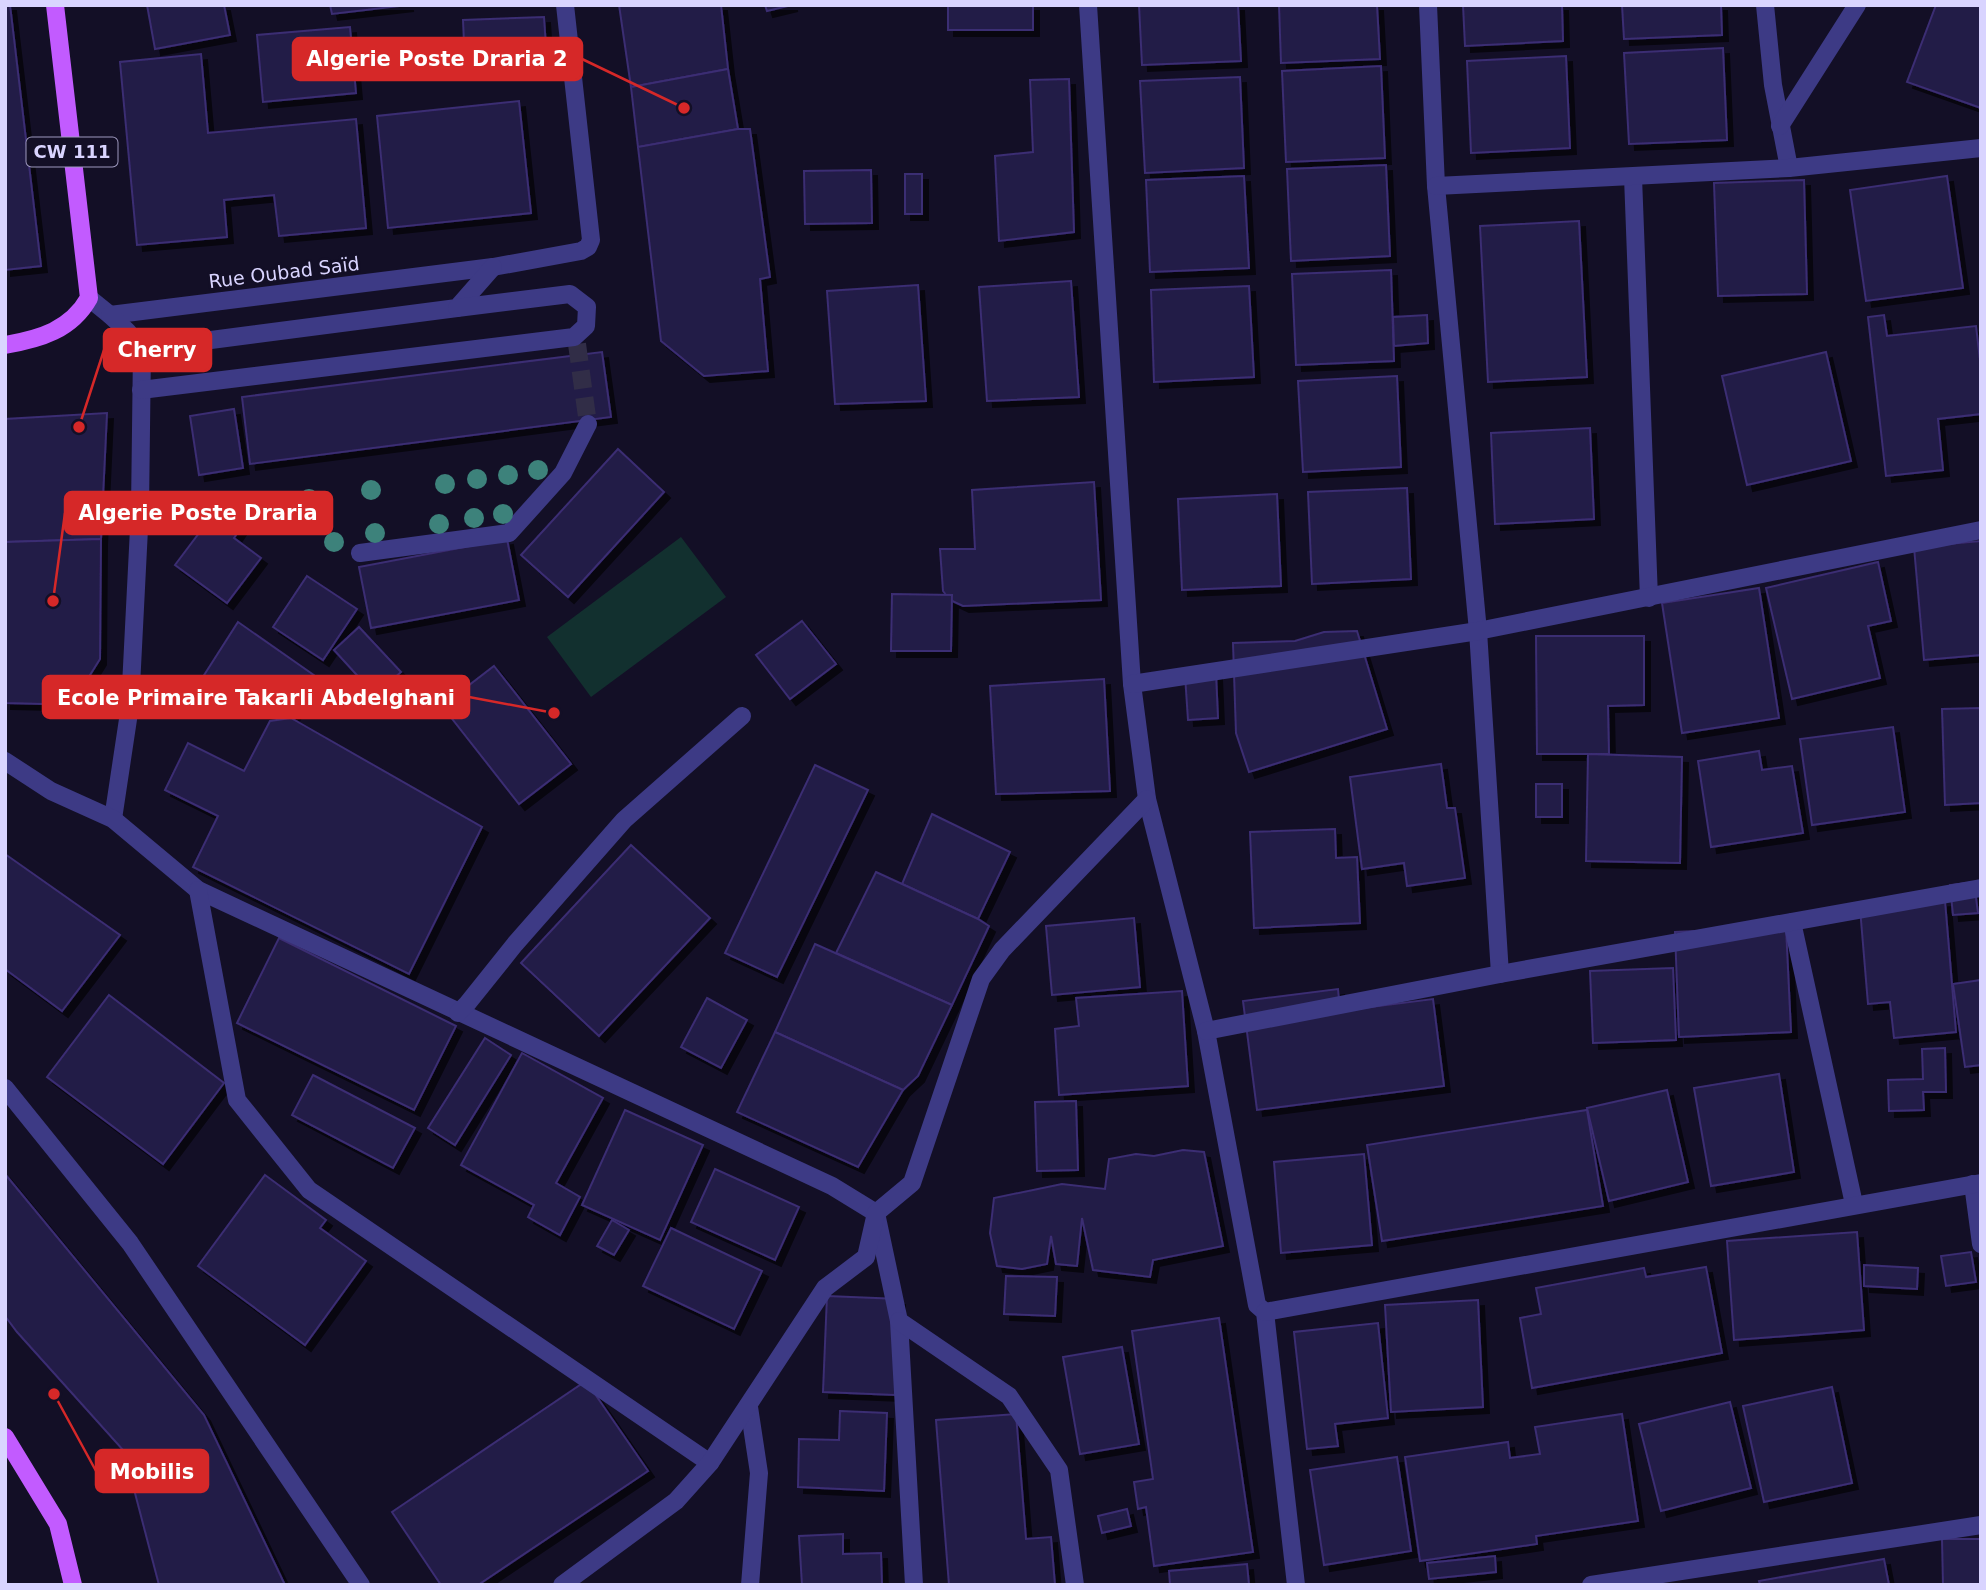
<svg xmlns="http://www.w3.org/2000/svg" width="1986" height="1590" viewBox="0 0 1986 1590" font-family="'DejaVu Sans',sans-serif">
<defs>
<filter id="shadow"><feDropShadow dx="6" dy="6" stdDeviation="0" flood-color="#0009"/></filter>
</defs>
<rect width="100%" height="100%" fill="#130f26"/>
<path fill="#12302f" d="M 681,537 L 726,597 L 591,697 L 547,637 Z"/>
<g fill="#241b47" stroke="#3b2d73" stroke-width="2" filter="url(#shadow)">
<path d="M 5,5 L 10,5 L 41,266 L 5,270 Z"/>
<path d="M 147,5 L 224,5 L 230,35 L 155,49 Z"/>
<path d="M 330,5 L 408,5 L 332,14 Z"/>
<path d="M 619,5 L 721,5 L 728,69 L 631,87 Z"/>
<path d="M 765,5 L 792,5 L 767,11 Z"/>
<rect x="948" y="5" width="85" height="25"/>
<path d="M 1139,5 L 1238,5 L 1241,61 L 1142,65 Z"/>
<path d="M 1279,5 L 1377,5 L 1380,59 L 1281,63 Z"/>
<path d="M 1463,5 L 1562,5 L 1563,41 L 1465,46 Z"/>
<path d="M 1622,5 L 1721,5 L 1722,35 L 1624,39 Z"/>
<path d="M 1936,5 L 1981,5 L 1981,108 L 1907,82 Z"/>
<path d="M 544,17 L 547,62 L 465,66 L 463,20 Z"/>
<path d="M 350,27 L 356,93 L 263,102 L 257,35 Z"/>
<path d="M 1723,48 L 1727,140 L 1629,144 L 1624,53 Z"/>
<path d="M 201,54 L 208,133 L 356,119 L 366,228 L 279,236 L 274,195 L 224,200 L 227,237 L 137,245 L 120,62 Z"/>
<path d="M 1566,56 L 1570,148 L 1471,153 L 1467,61 Z"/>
<path d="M 1381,66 L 1385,158 L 1286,162 L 1282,71 Z"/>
<path d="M 728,69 L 738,129 L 638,147 L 631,87 Z"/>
<path d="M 1240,77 L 1244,168 L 1145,173 L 1140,81 Z"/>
<path d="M 1069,79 L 1074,232 L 999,241 L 995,156 L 1033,152 L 1030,80 Z"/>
<path d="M 519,101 L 531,213 L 388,228 L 377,116 Z"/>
<path d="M 738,129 L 750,129 L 770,277 L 760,279 L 768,371 L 704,376 L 661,341 L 638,147 Z"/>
<path d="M 1386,165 L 1390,256 L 1291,261 L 1287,169 Z"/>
<path d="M 871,170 L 872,223 L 805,224 L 804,171 Z"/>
<rect x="905" y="174" width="17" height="40"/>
<path d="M 1244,176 L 1249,268 L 1150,272 L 1146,180 Z"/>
<path d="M 1947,176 L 1963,288 L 1866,301 L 1850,190 Z"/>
<path d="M 1804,180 L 1807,294 L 1718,296 L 1714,183 Z"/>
<path d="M 1579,221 L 1587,377 L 1488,382 L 1480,226 Z"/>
<path d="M 1391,270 L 1394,361 L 1296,365 L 1292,274 Z"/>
<path d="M 1071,281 L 1079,397 L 987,401 L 979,287 Z"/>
<path d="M 918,285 L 926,401 L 835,404 L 827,291 Z"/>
<path d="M 1249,286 L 1254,377 L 1154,382 L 1151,290 Z"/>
<path d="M 1427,315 L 1428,343 L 1394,346 L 1393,317 Z"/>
<path d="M 1884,315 L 1887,336 L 1976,326 L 1981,369 L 1981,414 L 1938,419 L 1943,470 L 1886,476 L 1868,317 Z"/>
<path d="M 602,352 L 611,417 L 250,464 L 242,397 Z"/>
<path d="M 1826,352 L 1851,461 L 1747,485 L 1722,376 Z"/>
<path d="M 1397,376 L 1401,467 L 1303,472 L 1298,381 Z"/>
<path d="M 234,409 L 243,468 L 199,475 L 190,416 Z"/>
<path d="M 107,413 L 101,539 L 5,542 L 5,419 Z"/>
<path d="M 1590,428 L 1594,519 L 1495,524 L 1491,433 Z"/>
<path d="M 618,449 L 664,492 L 568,597 L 521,555 Z"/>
<path d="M 1094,482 L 1101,600 L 963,606 L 950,600 L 943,591 L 940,549 L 975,549 L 972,490 Z"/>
<path d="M 1407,488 L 1411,579 L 1312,584 L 1308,492 Z"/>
<path d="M 1277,494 L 1281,586 L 1182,590 L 1178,499 Z"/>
<path d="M 218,508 L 242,526 L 234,538 L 261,558 L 227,603 L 175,565 Z"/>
<path d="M 101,539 L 100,659 L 85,683 L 64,698 L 44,704 L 5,703 L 5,542 Z"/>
<path d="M 507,539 L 519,600 L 371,628 L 359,567 Z"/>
<path d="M 1981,541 L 1981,655 L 1924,660 L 1914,547 Z"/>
<path d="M 1878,562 L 1891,621 L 1868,626 L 1880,678 L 1792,699 L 1766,588 Z"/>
<path d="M 307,576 L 357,609 L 323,660 L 273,627 Z"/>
<path d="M 1759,588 L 1779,718 L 1682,733 L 1662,603 Z"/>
<path d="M 892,594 L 952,595 L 951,651 L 891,651 Z"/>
<path d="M 802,621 L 836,664 L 790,699 L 756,655 Z"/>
<path d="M 238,622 L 318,678 L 291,718 L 269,707 L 192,694 Z"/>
<path d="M 359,627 L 401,672 L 375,695 L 334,650 Z"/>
<path d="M 1357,631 L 1387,729 L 1249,772 L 1236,733 L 1233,643 L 1295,641 L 1324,632 Z"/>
<path d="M 1536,636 L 1644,636 L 1644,705 L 1608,706 L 1609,754 L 1537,754 Z"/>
<path d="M 494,666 L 571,764 L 519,804 L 442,706 Z"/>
<path d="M 1216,673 L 1218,718 L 1188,720 L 1185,675 Z"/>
<path d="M 1104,679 L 1110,791 L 996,794 L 990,686 Z"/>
<path d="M 1981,708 L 1981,803 L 1945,805 L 1942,709 Z"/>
<path d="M 291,718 L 482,827 L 409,974 L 193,867 L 218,816 L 165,790 L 188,743 L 244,771 L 270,721 Z"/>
<path d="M 1893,727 L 1905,812 L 1812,825 L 1800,739 Z"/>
<path d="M 1759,751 L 1762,770 L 1792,766 L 1803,833 L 1711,847 L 1698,761 Z"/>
<path d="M 1588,754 L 1682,757 L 1680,863 L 1586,861 Z"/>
<path d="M 1441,764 L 1447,808 L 1455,808 L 1465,878 L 1407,886 L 1404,863 L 1362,869 L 1350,777 Z"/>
<path d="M 815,765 L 868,790 L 777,977 L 725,953 Z"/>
<rect x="1536" y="784" width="26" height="33"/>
<path d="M 932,814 L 1010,852 L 978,919 L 902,884 Z"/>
<path d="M 1335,829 L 1336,858 L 1357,857 L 1360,923 L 1254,928 L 1250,832 Z"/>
<path d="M 631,845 L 710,918 L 599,1036 L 521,963 Z"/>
<path d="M 5,854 L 120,935 L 62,1011 L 5,969 Z"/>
<path d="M 876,872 L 978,919 L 989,926 L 952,1005 L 836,953 Z"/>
<path d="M 1974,882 L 1978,913 L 1953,915 L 1950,885 Z"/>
<path d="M 1945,901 L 1956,1032 L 1894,1038 L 1890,1002 L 1868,1004 L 1860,908 Z"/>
<path d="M 1134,918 L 1140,987 L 1052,995 L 1046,926 Z"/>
<path d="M 1786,927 L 1791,1032 L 1679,1037 L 1675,932 Z"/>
<path d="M 279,938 L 456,1026 L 414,1110 L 237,1023 Z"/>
<path d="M 815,944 L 952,1005 L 918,1076 L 903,1090 L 775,1032 Z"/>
<path d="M 1673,968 L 1676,1040 L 1593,1043 L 1590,971 Z"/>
<path d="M 1981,980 L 1981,1065 L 1965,1067 L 1953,984 Z"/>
<path d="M 1338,989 L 1340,1011 L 1433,999 L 1444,1086 L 1257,1110 L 1243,1001 Z"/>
<path d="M 1182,991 L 1188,1086 L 1059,1095 L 1055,1029 L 1079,1026 L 1076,998 Z"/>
<path d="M 109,995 L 224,1083 L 163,1164 L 47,1077 Z"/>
<path d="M 707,998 L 747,1020 L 721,1068 L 681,1047 Z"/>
<path d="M 775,1032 L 903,1090 L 858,1167 L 737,1112 Z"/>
<path d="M 485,1038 L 511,1055 L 455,1145 L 428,1128 Z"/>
<path d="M 1945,1048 L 1946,1092 L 1923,1092 L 1924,1110 L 1889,1111 L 1888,1080 L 1923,1079 L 1922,1049 Z"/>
<path d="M 522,1053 L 603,1098 L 556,1183 L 580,1197 L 560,1235 L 528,1217 L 534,1205 L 461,1165 Z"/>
<path d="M 1779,1074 L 1794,1172 L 1711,1186 L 1694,1088 Z"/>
<path d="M 313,1075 L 415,1128 L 393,1168 L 292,1115 Z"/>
<path d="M 1667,1090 L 1688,1182 L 1609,1201 L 1587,1108 Z"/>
<path d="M 1076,1101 L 1078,1170 L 1037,1171 L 1035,1102 Z"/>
<path d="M 625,1110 L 703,1145 L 660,1240 L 582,1205 Z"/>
<path d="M 1587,1110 L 1603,1206 L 1382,1241 L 1367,1145 Z"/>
<path d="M 1183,1150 L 1204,1152 L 1223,1246 L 1153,1260 L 1150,1277 L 1093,1270 L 1082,1218 L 1077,1266 L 1056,1264 L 1051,1236 L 1047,1264 L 1022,1269 L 997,1266 L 990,1233 L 994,1198 L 1062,1184 L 1105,1189 L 1109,1159 L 1136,1154 L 1154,1156 Z"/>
<path d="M 1364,1154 L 1372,1245 L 1281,1253 L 1274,1162 Z"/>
<path d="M 715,1169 L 799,1207 L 775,1260 L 691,1222 Z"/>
<path d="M 5,1174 L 204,1415 L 285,1585 L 159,1585 L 124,1451 L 17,1332 L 5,1316 Z"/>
<path d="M 265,1175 L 326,1220 L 320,1228 L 366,1261 L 305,1345 L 198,1266 Z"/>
<path d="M 612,1220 L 629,1230 L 614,1255 L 597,1246 Z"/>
<path d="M 671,1228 L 762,1271 L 734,1329 L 643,1286 Z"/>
<path d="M 1857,1232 L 1864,1330 L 1734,1340 L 1727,1241 Z"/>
<path d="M 1971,1252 L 1976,1282 L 1946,1286 L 1941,1256 Z"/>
<path d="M 1864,1265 L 1918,1268 L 1917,1289 L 1864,1286 Z"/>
<path d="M 1706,1267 L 1722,1353 L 1532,1388 L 1520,1318 L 1541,1314 L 1536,1288 L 1644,1268 L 1646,1277 Z"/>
<path d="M 1006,1276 L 1057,1277 L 1055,1316 L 1004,1314 Z"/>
<path d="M 827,1296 L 899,1299 L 895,1395 L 823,1392 Z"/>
<path d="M 1478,1300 L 1483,1407 L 1391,1412 L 1385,1305 Z"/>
<path d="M 1219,1318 L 1253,1552 L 1154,1566 L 1146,1507 L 1138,1509 L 1134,1482 L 1153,1479 L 1132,1331 Z"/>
<path d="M 1378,1323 L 1388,1418 L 1335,1424 L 1338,1446 L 1307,1449 L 1294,1332 Z"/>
<path d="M 1122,1347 L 1139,1444 L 1080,1454 L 1063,1357 Z"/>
<path d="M 586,1381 L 648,1471 L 478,1585 L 441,1585 L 392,1512 Z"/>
<path d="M 1832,1387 L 1852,1483 L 1764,1502 L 1743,1406 Z"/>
<path d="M 1730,1402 L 1751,1488 L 1661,1511 L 1639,1424 Z"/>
<path d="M 840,1411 L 887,1413 L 884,1491 L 798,1487 L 799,1439 L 839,1440 Z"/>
<path d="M 1016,1414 L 1026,1539 L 1051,1537 L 1055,1585 L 949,1585 L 936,1420 Z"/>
<path d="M 1622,1414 L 1638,1521 L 1536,1536 L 1537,1544 L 1420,1561 L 1405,1457 L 1508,1442 L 1510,1458 L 1540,1454 L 1535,1427 Z"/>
<path d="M 1397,1457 L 1411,1551 L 1324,1565 L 1310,1470 Z"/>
<path d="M 1127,1509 L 1131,1526 L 1102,1533 L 1098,1516 Z"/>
<path d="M 843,1534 L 843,1554 L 881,1553 L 882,1585 L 802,1585 L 799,1536 Z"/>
<path d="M 1942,1539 L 1981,1539 L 1981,1585 L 1943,1585 Z"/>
<path d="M 1495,1556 L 1496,1572 L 1429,1579 L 1427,1563 Z"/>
<path d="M 1884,1559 L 1889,1585 L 1760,1585 L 1759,1581 Z"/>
<path d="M 1247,1564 L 1249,1585 L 1170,1585 L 1169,1571 Z"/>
</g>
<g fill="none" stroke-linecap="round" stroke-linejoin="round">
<path stroke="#312d47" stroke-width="18" stroke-dasharray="18 9" stroke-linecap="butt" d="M 577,344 L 588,424"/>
<g stroke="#3d3a85" stroke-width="18">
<path d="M 1088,5 L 1132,684 L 1147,799 L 1206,1031 L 1257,1305 L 1265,1312 L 1296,1585"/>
<path d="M 1428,5 L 1436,186 L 1478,631 L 1500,974"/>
<path d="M 1765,5 L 1773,85 L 1789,168"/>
<path d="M 1780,126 L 1857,5"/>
<path d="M 1633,177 L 1649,598"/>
<path d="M 1436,186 L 1789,168 L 1981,148"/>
<path d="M 89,298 L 110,315 L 493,267 L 581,251 L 588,247 L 591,240 L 565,5"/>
<path d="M 110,315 L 127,331 L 142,349 L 140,509 L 130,706 L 113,819"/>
<path d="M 142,349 L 457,308 L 493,267"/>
<path d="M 141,390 L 574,337 L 586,326 L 587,307 L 570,294 L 457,308"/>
<path d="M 360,553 L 509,533 L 563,473 L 588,424"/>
<path d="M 1132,684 L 1478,631 L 1981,530"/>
<path d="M 5,761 L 51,791 L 113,819 L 198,890 L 832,1186 L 876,1213 L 899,1321 L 914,1585"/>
<path d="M 198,890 L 237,1100 L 309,1190 L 710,1463"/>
<path d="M 1792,922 L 1854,1204"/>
<path d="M 458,1013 L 467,1004 L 515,944 L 624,820 L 742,716"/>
<path d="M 1206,1031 L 1500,974 L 1981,888"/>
<path d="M 5,1088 L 130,1243 L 361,1585"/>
<path d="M 1973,1184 L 1981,1244"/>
<path d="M 1265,1312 L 1981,1183"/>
<path d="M 899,1321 L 1009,1396 L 1059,1470 L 1075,1585"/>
<path d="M 749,1407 L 759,1473 L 750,1585"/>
<path d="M 562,1585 L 676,1501 L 710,1463 L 825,1288 L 866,1257 L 876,1213 L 912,1183 L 981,979 L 1002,950 L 1147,799"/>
<path d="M 1591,1585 L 1981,1525"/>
</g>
<g stroke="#c25bff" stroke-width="18">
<path d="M 5,345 C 40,339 71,330 89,298 L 55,5"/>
<path d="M 5,1437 L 58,1524 L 73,1585"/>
</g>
</g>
<g fill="#3d827b">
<circle cx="538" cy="470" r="10"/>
<circle cx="508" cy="475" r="10"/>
<circle cx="477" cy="479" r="10"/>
<circle cx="445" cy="484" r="10"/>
<circle cx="371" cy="490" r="10"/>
<circle cx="309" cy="499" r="10"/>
<circle cx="503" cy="514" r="10"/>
<circle cx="474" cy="518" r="10"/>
<circle cx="276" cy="524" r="10"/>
<circle cx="439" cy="524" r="10"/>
<circle cx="375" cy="533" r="10"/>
<circle cx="334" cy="542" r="10"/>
</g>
<g text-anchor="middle" stroke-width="5" stroke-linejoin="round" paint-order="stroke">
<rect fill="#130f26" stroke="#9e99be" stroke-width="2" x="26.5" y="137.5" width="91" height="29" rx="5"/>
<g font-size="18" font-weight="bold" fill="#d9d4ff">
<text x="72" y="158">CW 111</text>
</g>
<g font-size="19" fill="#d9d4ff" stroke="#130f26">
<text transform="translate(284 272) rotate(-7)" y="7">Rue Oubad Saïd</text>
</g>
</g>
<path fill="none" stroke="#d62828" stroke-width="2.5" d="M684 108L582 59M79 427L104 350M53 601L65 513M554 713L469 697M54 1394L96 1471"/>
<g fill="#d62828" stroke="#130f26" stroke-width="2.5">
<circle cx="684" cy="108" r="7"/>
<circle cx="79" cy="427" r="7"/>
<circle cx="53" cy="601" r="7"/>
<circle cx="554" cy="713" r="7"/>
<circle cx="54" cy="1394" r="7"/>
</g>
<g fill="#d62828" stroke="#d62828" stroke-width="2.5">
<rect x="293" y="38" width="289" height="42" rx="7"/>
<rect x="104" y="329" width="107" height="42" rx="7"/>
<rect x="65" y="492" width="267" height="42" rx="7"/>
<rect x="43" y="676" width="426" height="42" rx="7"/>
<rect x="96" y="1450" width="112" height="42" rx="7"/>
</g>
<g font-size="21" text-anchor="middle" font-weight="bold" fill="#fff">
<text x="437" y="66">Algerie Poste Draria 2</text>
<text x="157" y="357">Cherry</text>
<text x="198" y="520">Algerie Poste Draria</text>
<text x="256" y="705">Ecole Primaire Takarli Abdelghani</text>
<text x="152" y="1479">Mobilis</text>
</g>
<rect width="1986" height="1590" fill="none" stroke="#d9d4ff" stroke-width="14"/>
</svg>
